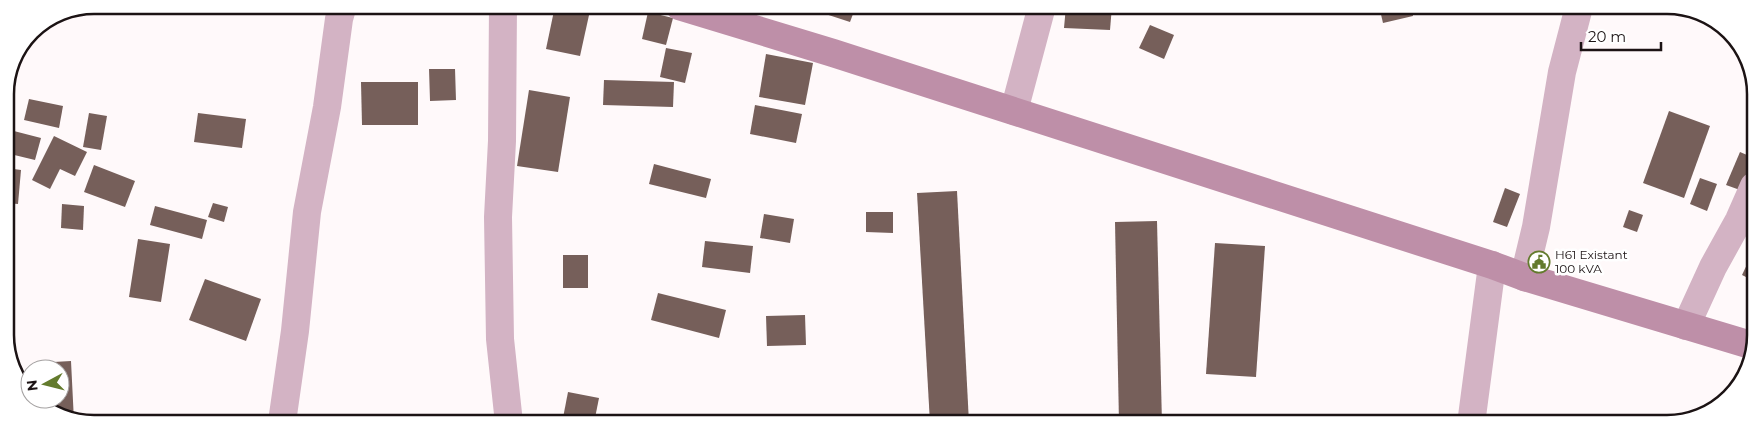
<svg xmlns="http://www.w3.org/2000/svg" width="1761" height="429" viewBox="0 0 1761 429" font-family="Montserrat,sans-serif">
<rect width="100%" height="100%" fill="#fff9fa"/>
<g fill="#765f5a">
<path d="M 555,6 L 591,6 L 580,56 L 546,49 Z"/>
<path d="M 801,6 L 856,6 L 850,22 Z"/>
<path d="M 1066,6 L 1112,6 L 1110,30 L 1064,28 Z"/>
<path d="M 1379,6 L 1411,6 L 1413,16 L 1383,23 Z"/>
<path d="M 648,12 L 673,18 L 666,45 L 642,39 Z"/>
<path d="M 1150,25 L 1174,35 L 1164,59 L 1139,48 Z"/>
<path d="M 666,48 L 692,53 L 685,83 L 660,77 Z"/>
<path d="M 766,54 L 813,63 L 805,105 L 759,97 Z"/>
<path d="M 429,69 L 455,69 L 456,100 L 430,101 Z"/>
<path d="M 604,80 L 674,82 L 673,107 L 603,105 Z"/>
<path d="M 361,82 L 418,82 L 418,125 L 362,125 Z"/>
<path d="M 529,90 L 570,97 L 558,172 L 517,166 Z"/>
<path d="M 29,99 L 63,106 L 59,128 L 24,120 Z"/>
<path d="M 755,105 L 802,114 L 796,143 L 750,134 Z"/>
<path d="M 1669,111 L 1710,126 L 1684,198 L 1643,183 Z"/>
<path d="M 89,113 L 107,116 L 101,150 L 83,147 Z"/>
<path d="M 198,113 L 246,119 L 242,148 L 194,142 Z"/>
<path d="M 10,130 L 41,138 L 35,160 L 6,153 Z"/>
<path d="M 54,136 L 87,152 L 75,176 L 60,169 L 50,189 L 32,180 Z"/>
<path d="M 1740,152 L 1754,158 L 1740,190 L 1726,185 Z"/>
<path d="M 654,164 L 711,179 L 706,198 L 649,184 Z"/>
<path d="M 94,165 L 135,181 L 125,207 L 84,192 Z"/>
<path d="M 6,168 L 21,170 L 18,204 L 6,203 Z"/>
<path d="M 1700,178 L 1717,184 L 1707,211 L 1690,204 Z"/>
<path d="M 1505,188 L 1520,194 L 1507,227 L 1493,222 Z"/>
<path d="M 957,191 L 969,423 L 930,423 L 917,193 Z"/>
<path d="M 213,203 L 228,207 L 224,222 L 208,217 Z"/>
<path d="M 62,204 L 84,206 L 83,230 L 61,228 Z"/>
<path d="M 155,206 L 207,220 L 202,239 L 150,225 Z"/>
<path d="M 1629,210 L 1643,215 L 1637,232 L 1623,227 Z"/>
<path d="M 866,212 L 893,212 L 893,233 L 866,232 Z"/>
<path d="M 764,214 L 794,219 L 790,243 L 760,238 Z"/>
<path d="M 1157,221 L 1162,423 L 1119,423 L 1115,222 Z"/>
<path d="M 138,239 L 170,244 L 161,302 L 129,297 Z"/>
<path d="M 705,241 L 753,246 L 750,273 L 702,267 Z"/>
<path d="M 1215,243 L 1265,246 L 1256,377 L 1206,374 Z"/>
<rect x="563" y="255" width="25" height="33"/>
<path d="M 1751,256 L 1754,258 L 1754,281 L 1742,275 Z"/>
<path d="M 205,279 L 261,299 L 246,341 L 189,320 Z"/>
<path d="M 658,293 L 726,310 L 719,338 L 651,320 Z"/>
<path d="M 805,315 L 806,345 L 767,346 L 766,316 Z"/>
<path d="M 71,361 L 74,421 L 38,402 L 38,399 L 60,399 L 60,369 L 37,369 L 36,363 Z"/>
<path d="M 568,392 L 599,398 L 594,423 L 562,423 Z"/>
</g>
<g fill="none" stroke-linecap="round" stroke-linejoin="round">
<g stroke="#d3b3c4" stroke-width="28">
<path d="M 503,5 L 502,141 L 498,217 L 500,339 L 509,423"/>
<path d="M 1014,111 L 1042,6"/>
<path d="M 1524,277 L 1536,227 L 1562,72 L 1579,7"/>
<path d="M 1686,326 L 1713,267 L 1739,220 L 1754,186"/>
<path d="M 282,422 L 295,331 L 307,212 L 327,107 L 339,19 L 343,5"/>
<path d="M 1471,424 L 1492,265"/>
</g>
<path stroke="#be8fa8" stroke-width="28" d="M 679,6 L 833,53 L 1492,265 L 1524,277 L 1754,346"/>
</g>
<defs>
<g id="civic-ring" transform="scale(1.125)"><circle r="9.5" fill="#fff" stroke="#637b2d" stroke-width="1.5"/><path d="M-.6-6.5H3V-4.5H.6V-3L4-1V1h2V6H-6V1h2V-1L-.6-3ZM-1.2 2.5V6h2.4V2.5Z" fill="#637b2d"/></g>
</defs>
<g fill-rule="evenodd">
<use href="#civic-ring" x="1539" y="262"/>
</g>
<g text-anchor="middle" stroke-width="5" stroke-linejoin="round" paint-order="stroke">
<g font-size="12" fill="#1c1314" stroke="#fff" text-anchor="start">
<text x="1555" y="259">H61 Existant<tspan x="1555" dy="14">100 kVA</tspan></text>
</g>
</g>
<path d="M0 0H1761V429H0ZM94 14H1667A80 80 0 0 1 1747 94V335A80 80 0 0 1 1667 415H94A80 80 0 0 1 14 335V94A80 80 0 0 1 94 14Z" fill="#fff" fill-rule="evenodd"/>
<path fill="none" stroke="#1c1314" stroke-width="2.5" d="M94 14H1667A80 80 0 0 1 1747 94V335A80 80 0 0 1 1667 415H94A80 80 0 0 1 14 335V94A80 80 0 0 1 94 14Z"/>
<g transform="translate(45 384) rotate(263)"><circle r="24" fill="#ffffff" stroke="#a4a1a1"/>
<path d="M0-4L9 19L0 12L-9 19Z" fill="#637b2d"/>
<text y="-8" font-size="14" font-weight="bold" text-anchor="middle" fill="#1c1314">N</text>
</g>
<path d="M1581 42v8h80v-8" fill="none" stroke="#1c1314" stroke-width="2.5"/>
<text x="1588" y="42" font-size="15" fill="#1c1314" stroke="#ffffff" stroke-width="4" paint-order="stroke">20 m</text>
</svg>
